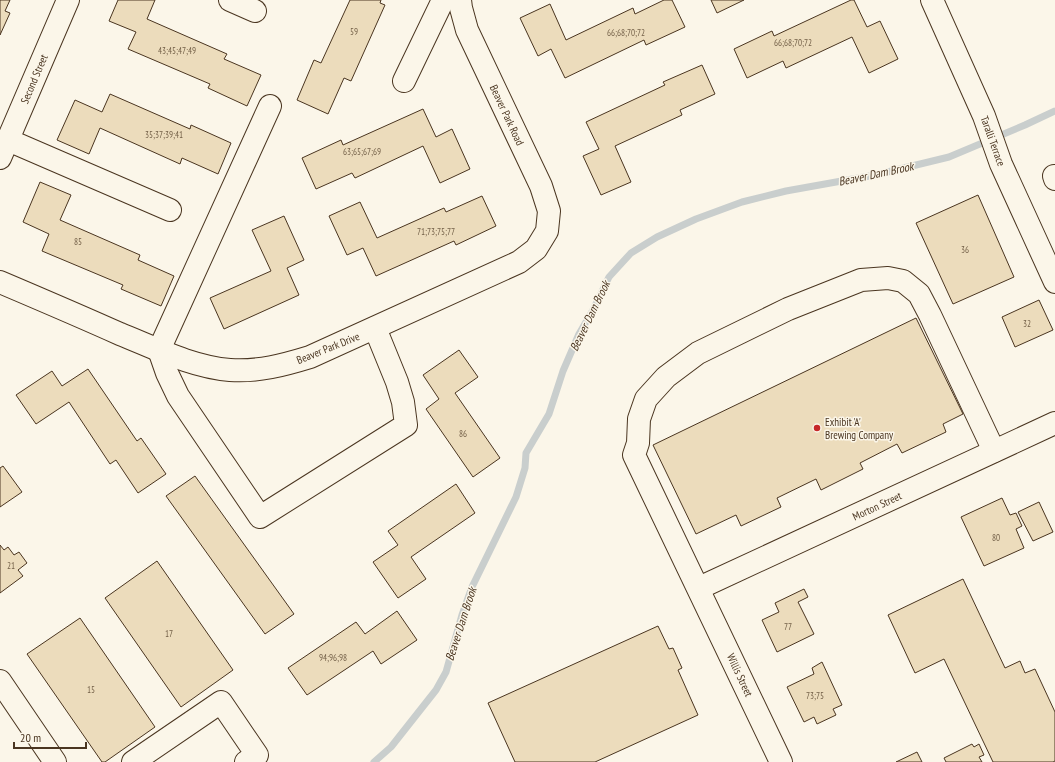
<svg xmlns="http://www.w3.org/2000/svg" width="1055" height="762" viewBox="0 0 1055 762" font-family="'PT Sans Narrow',sans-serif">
<rect width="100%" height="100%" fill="#fbf6e9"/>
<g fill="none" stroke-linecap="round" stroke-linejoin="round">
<path stroke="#c9cecd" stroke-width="7" d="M 374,762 L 391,747 L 436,690 L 446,672 L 462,615 L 472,587 L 516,497 L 525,468 L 526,453 L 549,414 L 563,371 L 579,334 L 593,310 L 609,277 L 631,253 L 657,237 L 696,219 L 742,202 L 786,191 L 875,175 L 949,157 L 1025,125 L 1055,111"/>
</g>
<g fill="#ecdcbc" stroke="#4a3520">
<path d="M 0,0 L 10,0 L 5,11 L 10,13 L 0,35 Z"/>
<path d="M 118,0 L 155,0 L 147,19 L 227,54 L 224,59 L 261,75 L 247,106 L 208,88 L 210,84 L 128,49 L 136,32 L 109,21 Z"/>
<path d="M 350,0 L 381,0 L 380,3 L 385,5 L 351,81 L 344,78 L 328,114 L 297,100 L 314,60 L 321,63 Z"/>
<path d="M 664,0 L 672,0 L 685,27 L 646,45 L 644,40 L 565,78 L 551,49 L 538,56 L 520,18 L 550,4 L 566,40 L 633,8 L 635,14 Z"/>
<path d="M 711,0 L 744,0 L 717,13 Z"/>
<path d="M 851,0 L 854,0 L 867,27 L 880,21 L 898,59 L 869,73 L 852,37 L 786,68 L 783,61 L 747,78 L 734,49 L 772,31 L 774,36 Z"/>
<path d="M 702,65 L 715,94 L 680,110 L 682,115 L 615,146 L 631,182 L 601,195 L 583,156 L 599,149 L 586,122 L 665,85 L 663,82 Z"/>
<path d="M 110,94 L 190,129 L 191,125 L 231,143 L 218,174 L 182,158 L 180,164 L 100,128 L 89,154 L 57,140 L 75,100 L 102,112 Z"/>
<path d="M 423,109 L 436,137 L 452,129 L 470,169 L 440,183 L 423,146 L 355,178 L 352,173 L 316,189 L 302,158 L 341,140 L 343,145 Z"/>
<path d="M 40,182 L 71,195 L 60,220 L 140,255 L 138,260 L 174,276 L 161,306 L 121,289 L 123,285 L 42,251 L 49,234 L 23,222 Z"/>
<path d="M 978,195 L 1014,277 L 953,304 L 916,223 Z"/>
<path d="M 482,196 L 496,226 L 456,245 L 454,241 L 376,276 L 363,248 L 347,255 L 329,216 L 360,202 L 377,238 L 444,208 L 446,212 Z"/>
<path d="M 284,216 L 304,260 L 287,268 L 299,295 L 224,329 L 210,298 L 271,271 L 252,230 Z"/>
<path d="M 1039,300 L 1053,330 L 1015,347 L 1002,317 Z"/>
<path d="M 916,318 L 963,414 L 943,424 L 946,432 L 902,453 L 897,444 L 860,463 L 863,469 L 821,490 L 816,479 L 777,498 L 781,507 L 741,526 L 736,515 L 696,534 L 653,445 Z"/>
<path d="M 459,350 L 478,377 L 455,393 L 500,458 L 473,477 L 426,409 L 439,399 L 423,375 Z"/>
<path d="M 88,369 L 137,441 L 141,438 L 166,474 L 138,493 L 116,460 L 110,464 L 69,402 L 36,424 L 16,395 L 52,371 L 62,386 Z"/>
<path d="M 3,466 L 22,492 L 0,507 L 0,468 Z"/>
<path d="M 195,476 L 294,614 L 265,634 L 166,496 Z"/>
<path d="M 456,484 L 475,513 L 411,557 L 426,579 L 398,598 L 373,562 L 398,545 L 388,531 Z"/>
<path d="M 1002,498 L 1010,515 L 1016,513 L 1022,526 L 1016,529 L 1024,548 L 984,566 L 961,517 Z"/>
<path d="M 1039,502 L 1053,532 L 1033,541 L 1018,512 Z"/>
<path d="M 0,545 L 4,550 L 8,547 L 14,555 L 19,552 L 27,563 L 18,570 L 23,576 L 0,593 Z"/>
<path d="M 157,561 L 233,670 L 181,707 L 105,598 Z"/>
<path d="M 963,579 L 1005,668 L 1020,661 L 1025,673 L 1035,669 L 1055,712 L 1055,761 L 1053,762 L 993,762 L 944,659 L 915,673 L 888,615 Z"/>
<path d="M 804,589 L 808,597 L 798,602 L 814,634 L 777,652 L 762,620 L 779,612 L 775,603 Z"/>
<path d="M 397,611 L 417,640 L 381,664 L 373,651 L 307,695 L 288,668 L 356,622 L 365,634 Z"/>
<path d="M 80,618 L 155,727 L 105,762 L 102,762 L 27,654 Z"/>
<path d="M 658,626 L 669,649 L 673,648 L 682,668 L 678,670 L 698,715 L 595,762 L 515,762 L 488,703 Z"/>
<path d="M 822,662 L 842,705 L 833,709 L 836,715 L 817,724 L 814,717 L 804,722 L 787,687 L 814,674 L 812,668 Z"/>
<path d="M 972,744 L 974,747 L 979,744 L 984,755 L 979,757 L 982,762 L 946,762 L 944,758 Z"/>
<path d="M 917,752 L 922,762 L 896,762 Z"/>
</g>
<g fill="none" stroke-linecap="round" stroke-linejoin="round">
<g stroke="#4a3520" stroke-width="24">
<g id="minor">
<path d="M 230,0 L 255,11"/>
<path d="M 932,0 L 984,116 L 1001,164 L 1055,282"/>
<path d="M 404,81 L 443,0"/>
<path d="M 270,106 L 159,350 L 167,373 L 178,396 L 260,517 L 406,425 L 403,402 L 397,382 L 375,328"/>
<path d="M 8,140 L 170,210"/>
<path d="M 0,158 L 68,0"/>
<path d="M 1055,176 L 1054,176 L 1055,179"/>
<path d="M 0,282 C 40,299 80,316 120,334 C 155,348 192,367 230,370 C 258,372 284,365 310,357 L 519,262 L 536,249 L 547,231 L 549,211 L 541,186 L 467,30 L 461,8 L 460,0"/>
<path d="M 699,588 L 1055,423"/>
<path d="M 0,681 L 55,762"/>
<path d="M 133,762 L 221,702 L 257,755 L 246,762"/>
<path d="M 781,762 L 634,455 L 638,443 L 639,419 L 646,399 L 666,377 L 698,353 L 788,309 L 861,280 L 888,278 L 903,281 L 919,294 L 930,315 L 994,451"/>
</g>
</g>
<use href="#minor" stroke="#fbf6e9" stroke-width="22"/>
</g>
<circle fill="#c62828" stroke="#fbf6e9" stroke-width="1.5" cx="817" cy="428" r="4"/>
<g text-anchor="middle" stroke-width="3" stroke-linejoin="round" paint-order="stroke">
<g font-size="9" fill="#725f47">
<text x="354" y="35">59</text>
<text x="626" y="36">66;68;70;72</text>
<text x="793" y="46">66;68;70;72</text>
<text x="177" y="54">43;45;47;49</text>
<text x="164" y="138">35;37;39;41</text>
<text x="362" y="155">63;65;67;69</text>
<text x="436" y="235">71;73;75;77</text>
<text x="78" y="245">85</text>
<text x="965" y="253">36</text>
<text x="1027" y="327">32</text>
<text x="463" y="437">86</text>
<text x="996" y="541">80</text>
<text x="11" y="569">21</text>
<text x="788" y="630">77</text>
<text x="169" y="637">17</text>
<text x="333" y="661">94;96;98</text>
<text x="91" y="693">15</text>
<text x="815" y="699">73;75</text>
</g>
<g font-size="11" fill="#4a3520" stroke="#fbf6e9">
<text transform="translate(34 79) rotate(-67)" y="4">Second Street</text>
<text transform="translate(507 115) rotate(65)" y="4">Beaver Park Road</text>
<text transform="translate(993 141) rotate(70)" y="4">Taralli Terrace</text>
<text transform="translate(328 348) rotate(-22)" y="4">Beaver Park Drive</text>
<text transform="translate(877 506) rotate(-25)" y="4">Morton Street</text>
<text transform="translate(740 675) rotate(65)" y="4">Willis Street</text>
</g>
<g font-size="11" fill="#4a3520" stroke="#fbf6e9" text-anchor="start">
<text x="825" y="426">Exhibit 'A'<tspan x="825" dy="13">Brewing Company</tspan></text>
</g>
<g font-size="12" font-style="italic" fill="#4a3520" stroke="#fbf6e9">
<text transform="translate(876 174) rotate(-12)" y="4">Beaver Dam Brook</text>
<text transform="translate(590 316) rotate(-64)" y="4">Beaver Dam Brook</text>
<text transform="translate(461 624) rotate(-72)" y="4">Beaver Dam Brook</text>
</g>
</g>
<path d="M14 742v6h72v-6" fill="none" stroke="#4a3520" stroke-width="2"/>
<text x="20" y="742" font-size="12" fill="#4a3520" stroke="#fbf6e9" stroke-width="3" paint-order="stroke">20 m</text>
</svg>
